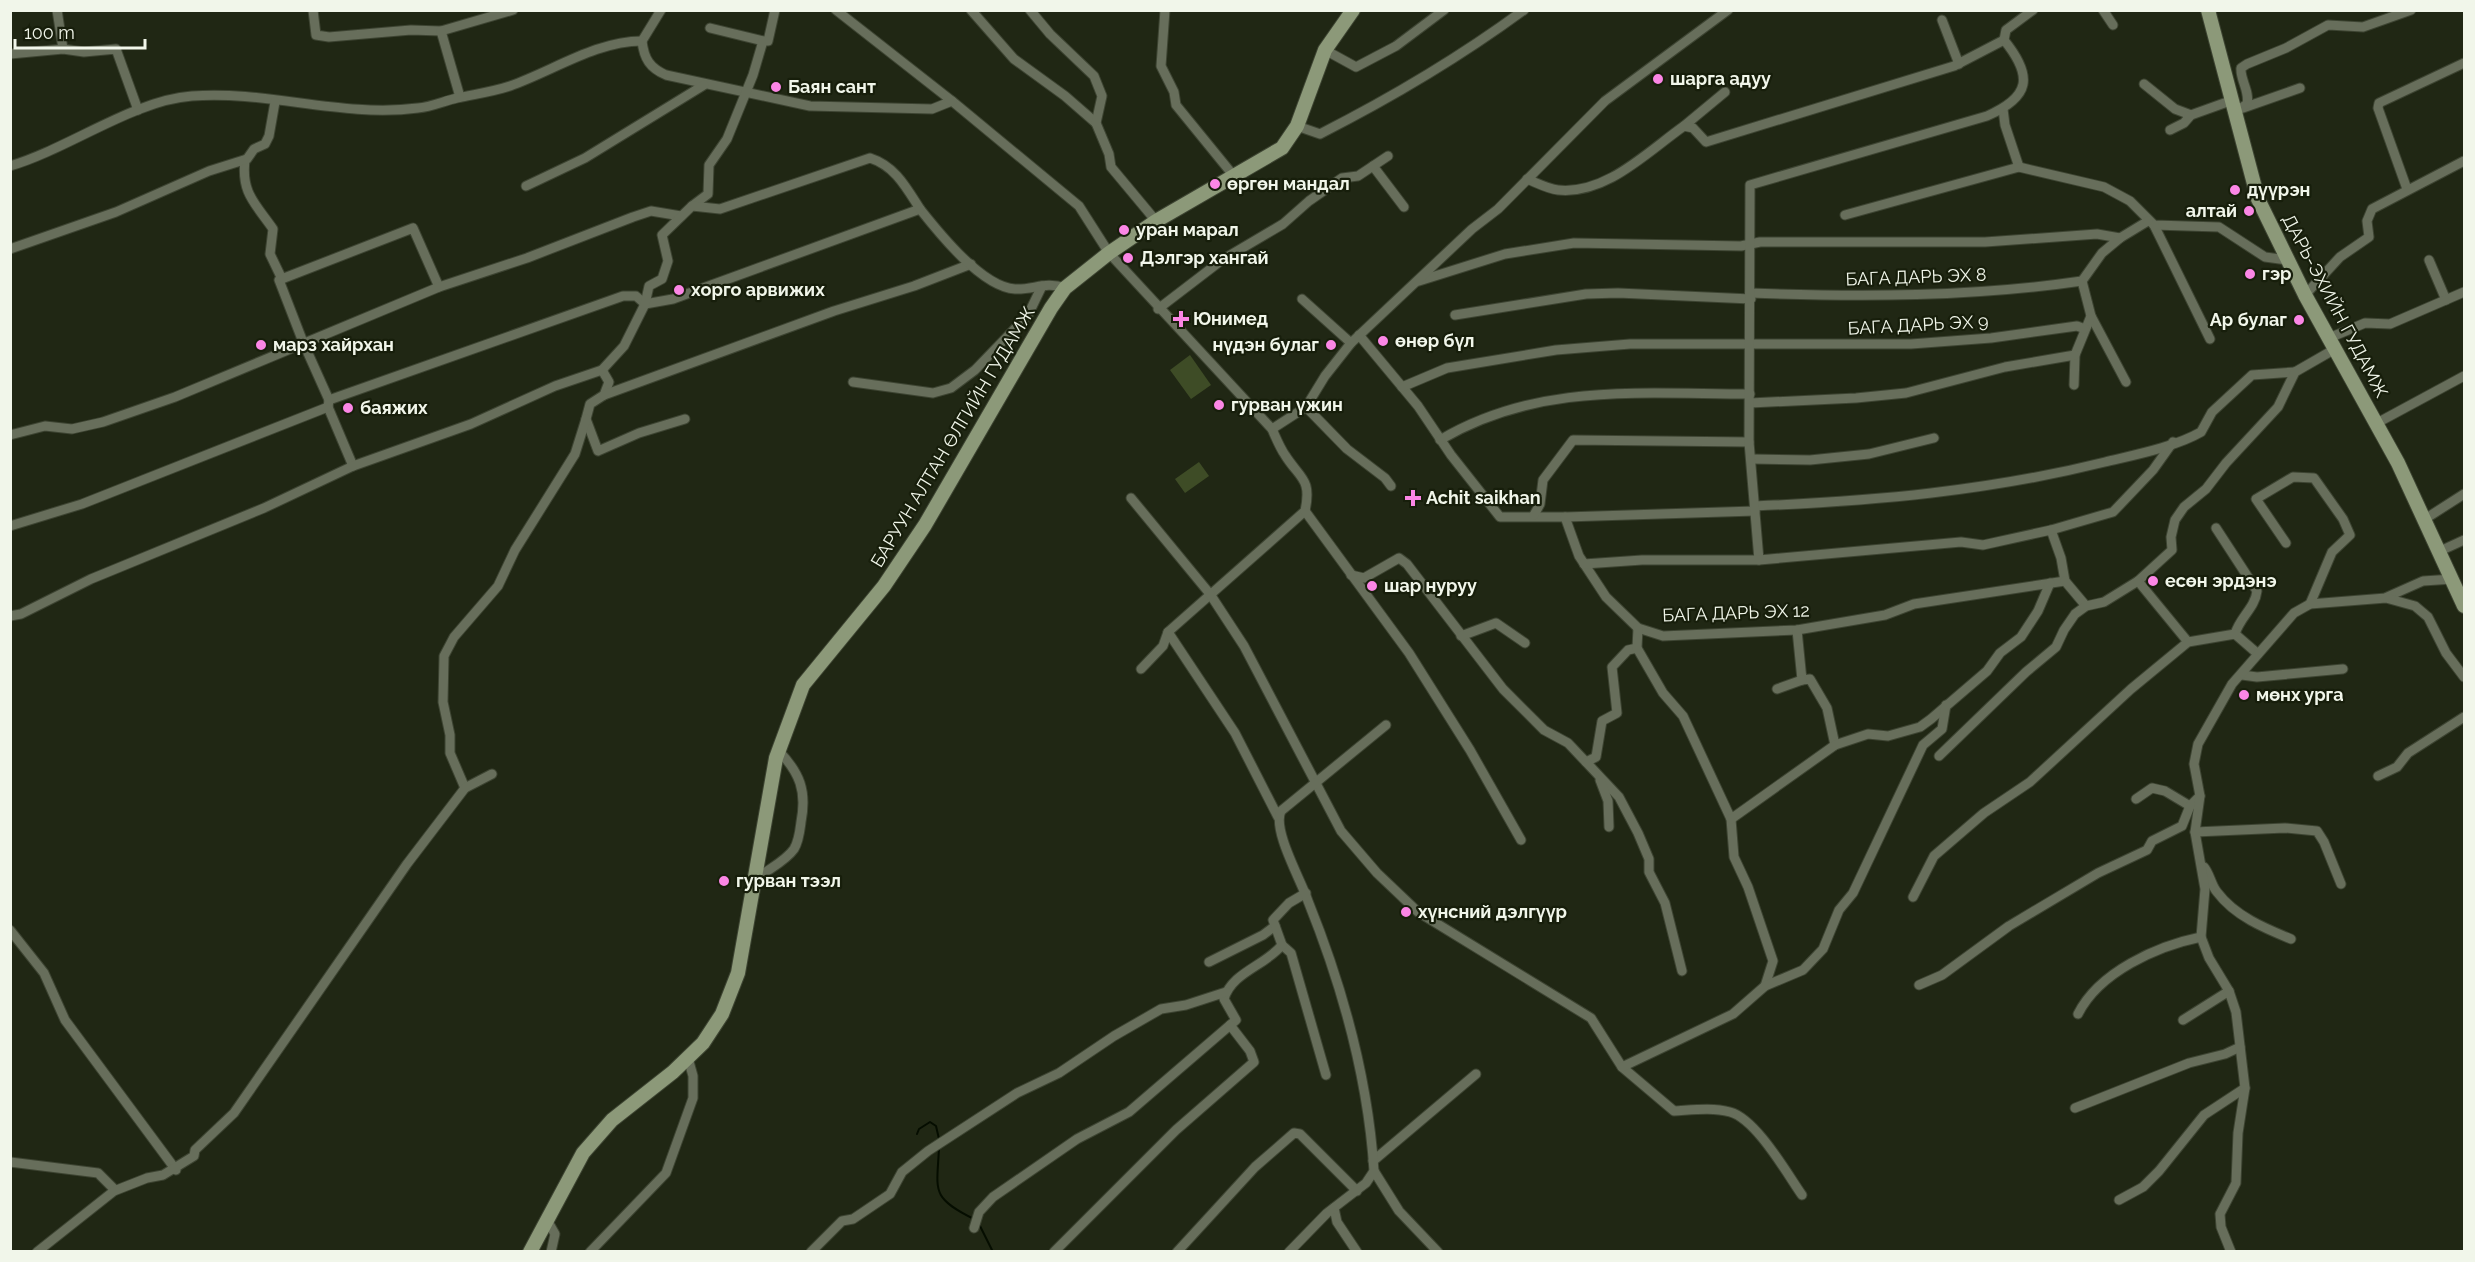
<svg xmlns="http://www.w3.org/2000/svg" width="2475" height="1262" viewBox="0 0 2475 1262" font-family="Raleway,sans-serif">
<rect width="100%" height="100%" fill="#202714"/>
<g fill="#3e4c26">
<path d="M 1190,355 L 1211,385 L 1191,399 L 1170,370 Z"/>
<path d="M 1199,462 L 1209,476 L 1185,493 L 1175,479 Z"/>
</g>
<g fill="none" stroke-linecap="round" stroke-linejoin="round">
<g stroke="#050d00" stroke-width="2">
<path d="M 917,1134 L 919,1129 L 930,1122 L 936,1126 L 939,1139"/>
<path d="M 939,1148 C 937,1191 930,1197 974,1219"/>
<path d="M 978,1222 L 993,1252"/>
</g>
<g stroke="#3d4432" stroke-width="11">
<g id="street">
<path d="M 313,10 L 316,35 L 329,37 L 411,30 L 441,31 L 513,10"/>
<path d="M 661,10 L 642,41 C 644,59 650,68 666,75 L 810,106 L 932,109 L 952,101 L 1079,206 L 1109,253 L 1272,429 C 1276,438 1280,448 1285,455 C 1300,479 1312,478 1305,511 L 1168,632 L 1163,646 L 1141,669"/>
<path d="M 836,10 L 952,101"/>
<path d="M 971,10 L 1014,59 L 1065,96 L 1096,123"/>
<path d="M 1030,10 L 1050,34 L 1094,76 L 1102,96 L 1096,123 L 1109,154 L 1111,167 L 1156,221"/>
<path d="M 1165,10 L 1161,66 L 1174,92 L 1176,105 L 1233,175"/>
<path d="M 2103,10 L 2113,25"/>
<path d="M 1942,20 L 1959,64"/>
<path d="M 710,28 L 763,41"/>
<path d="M 441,31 L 460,97"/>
<path d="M 63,49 L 84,52 L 116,49 L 138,110"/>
<path d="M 1325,50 L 1356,67 L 1396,46 L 1444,10"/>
<path d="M 10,54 L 63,49 L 57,10"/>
<path d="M 2144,84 L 2175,109 L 2191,115"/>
<path d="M 2243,108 L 2300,88"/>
<path d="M 2003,109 L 2005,125 L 2019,167"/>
<path d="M 2234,113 L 2247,104 C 2250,91 2240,80 2241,68 L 2247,64 L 2286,48 L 2328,25 L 2363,27 L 2411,10"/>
<path d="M 1297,126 L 1320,134 C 1391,98 1460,57 1524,10"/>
<path d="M 1684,126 L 1725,92"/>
<path d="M 2170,130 L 2184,123 L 2191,115 L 2230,101"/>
<path d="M 245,160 C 241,193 255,203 273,229 L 270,254 L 282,279"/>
<path d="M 10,166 C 68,149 134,100 192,96 C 267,90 342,118 418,108 C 431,107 444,101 457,98 C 475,94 492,92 510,86 C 553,71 596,41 642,41"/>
<path d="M 1373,166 L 1404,207"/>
<path d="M 1527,179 C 1537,183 1548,189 1558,190 C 1606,195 1647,152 1684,126 L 1693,128 L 1706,142 L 1954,66 L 2004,40"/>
<path d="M 526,186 L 585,158 L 704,85"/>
<path d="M 2407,189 L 2378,108 L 2379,103 L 2464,63"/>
<path d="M 692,206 L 708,194 L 709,165 L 727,139 L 753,75 L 763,41 L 768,41 L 775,10"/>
<path d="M 1845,215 L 2019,167 L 2104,187 L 2130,201 L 2154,225 L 2219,227 L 2265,257 L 2287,260"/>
<path d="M 2154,225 L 2210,339"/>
<path d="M 10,249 L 116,212 L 209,171 L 247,159 L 254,149 L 265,144 L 269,136 L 275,102"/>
<path d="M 2429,260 L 2446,300"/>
<path d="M 1419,281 L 1505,254 L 1574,243 L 1741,246 L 1760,242 L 1985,242 L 2097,234 L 2120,238"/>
<path d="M 1750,293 C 1861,297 1972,297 2082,281"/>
<path d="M 2305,295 L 2340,257 L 2369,237 L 2367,221 L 2372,209 L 2464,161"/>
<path d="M 1302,299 L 1351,343"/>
<path d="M 1158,309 L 1222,260 L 1283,224 L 1309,201 L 1342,178 L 1358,176 L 1388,156"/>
<path d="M 1455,315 L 1586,294 L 1618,293 L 1751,299"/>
<path d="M 2091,316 L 2126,382"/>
<path d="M 1359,335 L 1418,406 L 1451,455 L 1500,517 L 1565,517 L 1579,556 L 1606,597 L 1638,628 L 1663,636 L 1797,630 L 1885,615 L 1914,604 L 2065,581 L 2061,558 L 2051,530"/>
<path d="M 2329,338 L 2365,323 L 2390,324 L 2464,292"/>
<path d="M 602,370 L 609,382 L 604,395 L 590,404 L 586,419 L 598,451 L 639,433 L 685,419"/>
<path d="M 853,382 L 933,393 L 951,388 L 975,370 L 1028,315 L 1042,286"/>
<path d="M 2074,385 L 2075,355 L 2091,316 L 2082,281 L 2102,253 L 2120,238 L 2148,221"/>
<path d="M 1402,387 L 1447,368 L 1556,350 L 1630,344 L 1911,344 L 1991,338 L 2077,326 L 2085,329"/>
<path d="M 604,395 L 834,311 L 914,286 L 971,264"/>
<path d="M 329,400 L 303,342 L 279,280 L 413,228 L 439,287"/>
<path d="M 1750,403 L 1856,398 L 1906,393 L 2005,367 L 2075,355"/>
<path d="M 328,407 L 353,466"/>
<path d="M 1306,407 L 1347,449 L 1385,478 L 1391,486"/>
<path d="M 2377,423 L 2464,376"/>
<path d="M 1272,429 L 1306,407 L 1325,376 L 1351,343 L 1472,229 L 1498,209 L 1605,101 L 1728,10"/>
<path d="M 10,435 L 45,426 L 72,429 L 103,422 L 175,397 L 439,287 L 527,258 L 633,217 L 651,211 L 681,216"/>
<path d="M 1440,440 C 1538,382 1642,394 1750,394"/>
<path d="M 1752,459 L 1810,460 L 1869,454 L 1934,438"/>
<path d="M 1131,498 L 1210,594 L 1244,646 L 1341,831 L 1377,873 L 1418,912 L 1591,1018 L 1622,1067 L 1674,1111 C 1692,1110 1712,1107 1730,1112 C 1756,1119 1786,1172 1802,1195"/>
<path d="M 1755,506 C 1875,501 1988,491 2105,462 C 2134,455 2175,447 2201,432 L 2212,412 L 2252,375 L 2295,372"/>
<path d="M 1305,511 L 1409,653 L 1470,750 L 1521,840"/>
<path d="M 1534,515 L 1540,504 L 1543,480 L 1573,440 L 1749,442"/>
<path d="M 1565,517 L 1755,511"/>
<path d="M 2425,519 L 2464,494"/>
<path d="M 10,526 L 82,504 L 328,407 L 329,400 L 623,296 L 636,296 L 645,304 L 673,299 L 920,209 C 939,233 982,287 1015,289 C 1034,290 1045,281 1065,288"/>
<path d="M 2216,528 L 2257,591 C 2255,608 2240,617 2235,634"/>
<path d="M 2286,543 L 2256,499 L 2293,477 L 2314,478 L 2343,519 L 2350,535 L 2332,552 L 2310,604"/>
<path d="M 2440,551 L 2464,540"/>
<path d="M 1759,560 L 1749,442 L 1750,185 L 1987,116 C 2030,97 2034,77 2004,40 L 2006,30 L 2033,10"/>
<path d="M 1584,564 L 1642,560 L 1759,560 L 1961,542 L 1983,545 L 2051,530 L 2113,512 L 2153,470 L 2173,442"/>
<path d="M 1351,575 L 1364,578 L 1399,558 L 1407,564 L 1503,689 L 1544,730 L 1568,743 L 1586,762 L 1596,757 L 1602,721 L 1617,713 L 1612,667 L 1628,650 L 1637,648"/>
<path d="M 2065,581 L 2086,606"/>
<path d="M 2387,597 L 2423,581 L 2453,579"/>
<path d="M 10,616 L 21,614 L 91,579 L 264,508 L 353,466 L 471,424 L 555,386 L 602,370 L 624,346 L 645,304 L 649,286 L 662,279 L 668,261 L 662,235 L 692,206 L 720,209 L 870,158 C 895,166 906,187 920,209"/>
<path d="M 1638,628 L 1637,648 L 1663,693 L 1683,716 L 1731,819 L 1734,857 L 1748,887 L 1773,961 L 1765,986"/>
<path d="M 1797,630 L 1802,680 L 1810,679 L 1827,708 L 1835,745"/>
<path d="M 1168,632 L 1235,733 L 1278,817"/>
<path d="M 1461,636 L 1496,623 L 1525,643"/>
<path d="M 2188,642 L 2138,581 L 2172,550 L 2171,537 L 2175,520 L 2184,507 L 2206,489 L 2226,463 L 2278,407 L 2295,372 L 2335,349"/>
<path d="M 2242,675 L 2257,677 L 2343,669"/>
<path d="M 1777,689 L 1802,680"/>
<path d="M 1939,756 L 2026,672 L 2056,647 L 2064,630 L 2075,614 L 2086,606 L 2104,602 L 2138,581"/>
<path d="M 1586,762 L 1619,797 L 1638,833 L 1649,859 L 1649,872 L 1665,903 L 1682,971"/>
<path d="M 2378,776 L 2397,767 L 2408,753 L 2464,717"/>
<path d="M 1600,780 L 1608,801 L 1609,827"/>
<path d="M 465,788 L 450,753 L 450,735 L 443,702 L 444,656 L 454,637 L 498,586 L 515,550 L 575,454 L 586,419"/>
<path d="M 2136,799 L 2152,788 L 2165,791 L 2190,806"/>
<path d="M 1731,819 L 1835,745 L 1868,734 L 1888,736 L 1920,727 L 1931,719 L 1987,671 L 2000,653 L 2021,637 L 2038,611 L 2050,583"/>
<path d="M 2195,832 L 2285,828 L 2317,831 L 2324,842 L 2341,884"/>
<path d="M 2204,867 C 2210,874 2211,885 2217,892 C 2235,916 2264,928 2291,939"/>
<path d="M 754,881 C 766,870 785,862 794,849 C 799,841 800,830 801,822 C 807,791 800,773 778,750"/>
<path d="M 1913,897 L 1934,856 L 1984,813 L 2030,782 L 2131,689 L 2188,642 L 2235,634 L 2258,654"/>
<path d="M 10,930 L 44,973 L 65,1020 L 176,1170"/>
<path d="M 1282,945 L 1291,953 L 1326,1075"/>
<path d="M 1209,962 L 1263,935 L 1275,926"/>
<path d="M 1919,985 L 1942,975 L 2009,926 L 2098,873 L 2147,850 L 2152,841 L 2182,826 L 2190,806 L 2200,796"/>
<path d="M 2078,1014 C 2099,972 2157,946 2201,937"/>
<path d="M 2183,1020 L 2229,991"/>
<path d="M 1622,1067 L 1733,1014 L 1765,986 L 1803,970 L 1823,949 L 1839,910 L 1853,893 L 1923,745 L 1942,729 L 1946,705"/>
<path d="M 2075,1108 L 2189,1063 L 2225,1054 L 2240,1047"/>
<path d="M 1373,1161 L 1476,1074"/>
<path d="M 10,1162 L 98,1173 L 115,1190"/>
<path d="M 1374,1171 L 1399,1211 L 1438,1252"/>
<path d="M 2119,1200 L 2143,1187 L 2159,1171 L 2204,1115 L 2245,1088"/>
<path d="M 1334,1208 L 1337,1222 L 1357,1252"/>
<path d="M 547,1220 L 555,1234 L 551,1252"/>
<path d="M 974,1228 L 979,1212 L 993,1197 L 1077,1139 L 1129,1112 L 1236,1020 L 1224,999 C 1232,972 1265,966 1282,945 L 1273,920 L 1289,903 L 1306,893"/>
<path d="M 37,1252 L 114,1191 L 147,1178 L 163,1175 L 194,1156 L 195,1150 L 234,1113 L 407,864 L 465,788 L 492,774"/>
<path d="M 590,1252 L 666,1173 L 693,1098 L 693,1076 L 688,1058"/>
<path d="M 811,1252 L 842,1221 L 853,1219 L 890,1194 L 902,1172 L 928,1151 L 1017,1093 L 1059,1073 L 1114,1036 L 1161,1009 L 1186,1005 L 1226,992"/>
<path d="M 1054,1252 L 1176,1130 L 1254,1062 L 1250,1051 L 1230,1025"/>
<path d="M 1177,1252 L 1255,1167 L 1294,1133 L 1300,1134 L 1357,1191"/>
<path d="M 1289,1252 L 1327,1213 L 1366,1183 L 1374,1171 C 1368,1078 1343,988 1308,901 C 1301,880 1272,830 1281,811 L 1386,725"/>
<path d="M 2231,1252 L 2221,1227 L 2220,1214 L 2236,1183 L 2238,1133 L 2245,1088 L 2236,1012 L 2229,991 L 2209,958 L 2201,937 L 2205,889 L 2195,832 L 2200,796 L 2194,764 L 2198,744 L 2232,684 L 2294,613 L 2310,604 L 2386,598 L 2415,606 L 2428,617 L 2446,653 L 2464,677"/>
</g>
</g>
<g stroke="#3d4432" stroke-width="16">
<g id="secondary">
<path d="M 2208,10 L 2258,199 L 2305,295 L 2398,463 L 2464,606"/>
<path d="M 530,1252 L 583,1153 L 612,1120 L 673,1072 L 703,1043 L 722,1014 L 738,973 L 776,758 L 803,685 L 884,586 L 925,525 L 1051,308 L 1065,288 L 1109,253 L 1156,221 L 1282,148 L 1297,126 L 1325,50 L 1353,10"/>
</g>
</g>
<use href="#street" stroke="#676e5b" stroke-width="9"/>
<use href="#secondary" stroke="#8c9979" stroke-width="14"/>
</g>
<g fill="#fb86e5" stroke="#171e0b" stroke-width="2">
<circle cx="1658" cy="79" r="6"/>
<circle cx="776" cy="87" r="6"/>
<circle cx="1215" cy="184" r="6"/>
<circle cx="2235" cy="190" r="6"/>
<circle cx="2249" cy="211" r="6"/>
<circle cx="1124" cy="230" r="6"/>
<circle cx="1128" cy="258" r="6"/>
<circle cx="2250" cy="274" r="6"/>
<circle cx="679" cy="290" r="6"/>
<path d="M1178 310h6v6h6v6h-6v6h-6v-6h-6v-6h6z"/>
<circle cx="2299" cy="320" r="6"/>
<circle cx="1383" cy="341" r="6"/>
<circle cx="261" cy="345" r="6"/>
<circle cx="1331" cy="345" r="6"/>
<circle cx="1219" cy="405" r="6"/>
<circle cx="348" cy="408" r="6"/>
<path d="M1410 489h6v6h6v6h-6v6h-6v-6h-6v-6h6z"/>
<circle cx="2153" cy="581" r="6"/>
<circle cx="1372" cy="586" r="6"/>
<circle cx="2244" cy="695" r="6"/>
<circle cx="724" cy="881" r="6"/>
<circle cx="1406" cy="912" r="6"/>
</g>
<g text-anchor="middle" stroke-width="4.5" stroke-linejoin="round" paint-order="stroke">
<g font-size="18" font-weight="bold" fill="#f1f6ea" stroke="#171e0b" text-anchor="start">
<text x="1670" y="85">шарга адуу</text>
<text x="788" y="93">Баян сант</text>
<text x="1227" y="190">өргөн мандал</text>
<text x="2247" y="196">дүүрэн</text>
<text x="2237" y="217" text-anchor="end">алтай</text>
<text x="1136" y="236">уран марал</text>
<text x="1140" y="264">Дэлгэр хангай</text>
<text x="2262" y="280">гэр</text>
<text x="691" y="296">хорго арвижих</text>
<text x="1193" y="325">Юнимед</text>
<text x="2287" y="326" text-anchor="end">Ар булаг</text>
<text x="1395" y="347">өнөр бүл</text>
<text x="273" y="351">марз хайрхан</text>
<text x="1319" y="351" text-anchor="end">нүдэн булаг</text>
<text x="1231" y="411">гурван үжин</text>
<text x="360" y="414">баяжих</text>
<text x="1426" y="504">Achit saikhan</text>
<text x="2165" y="587">есөн эрдэнэ</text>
<text x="1384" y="592">шар нуруу</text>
<text x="2256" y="701">мөнх урга</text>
<text x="736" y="887">гурван тээл</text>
<text x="1418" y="918">хүнсний дэлгүүр</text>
</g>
<g font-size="18" fill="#f1f6ea" stroke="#171e0b">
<text transform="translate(1916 277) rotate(-2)" y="6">БАГА ДАРЬ ЭХ 8</text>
<text transform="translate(2335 306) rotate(62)" y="6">ДАРЬ-ЭХИЙН ГУДАМЖ</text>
<text transform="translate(1918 325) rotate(-3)" y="6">БАГА ДАРЬ ЭХ 9</text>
<text transform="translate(953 437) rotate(-59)" y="6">БАРУУН АЛТАН ӨЛГИЙН ГУДАМЖ</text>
<text transform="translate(1736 613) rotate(-2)" y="6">БАГА ДАРЬ ЭХ 12</text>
</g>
</g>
<rect width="2475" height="1262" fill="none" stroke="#f1f6ea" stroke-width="24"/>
<path d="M15 39v9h130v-9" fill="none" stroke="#f1f6ea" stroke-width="3"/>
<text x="24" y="39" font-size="18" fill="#f1f6ea" stroke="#171e0b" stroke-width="4.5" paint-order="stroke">100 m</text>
</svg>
